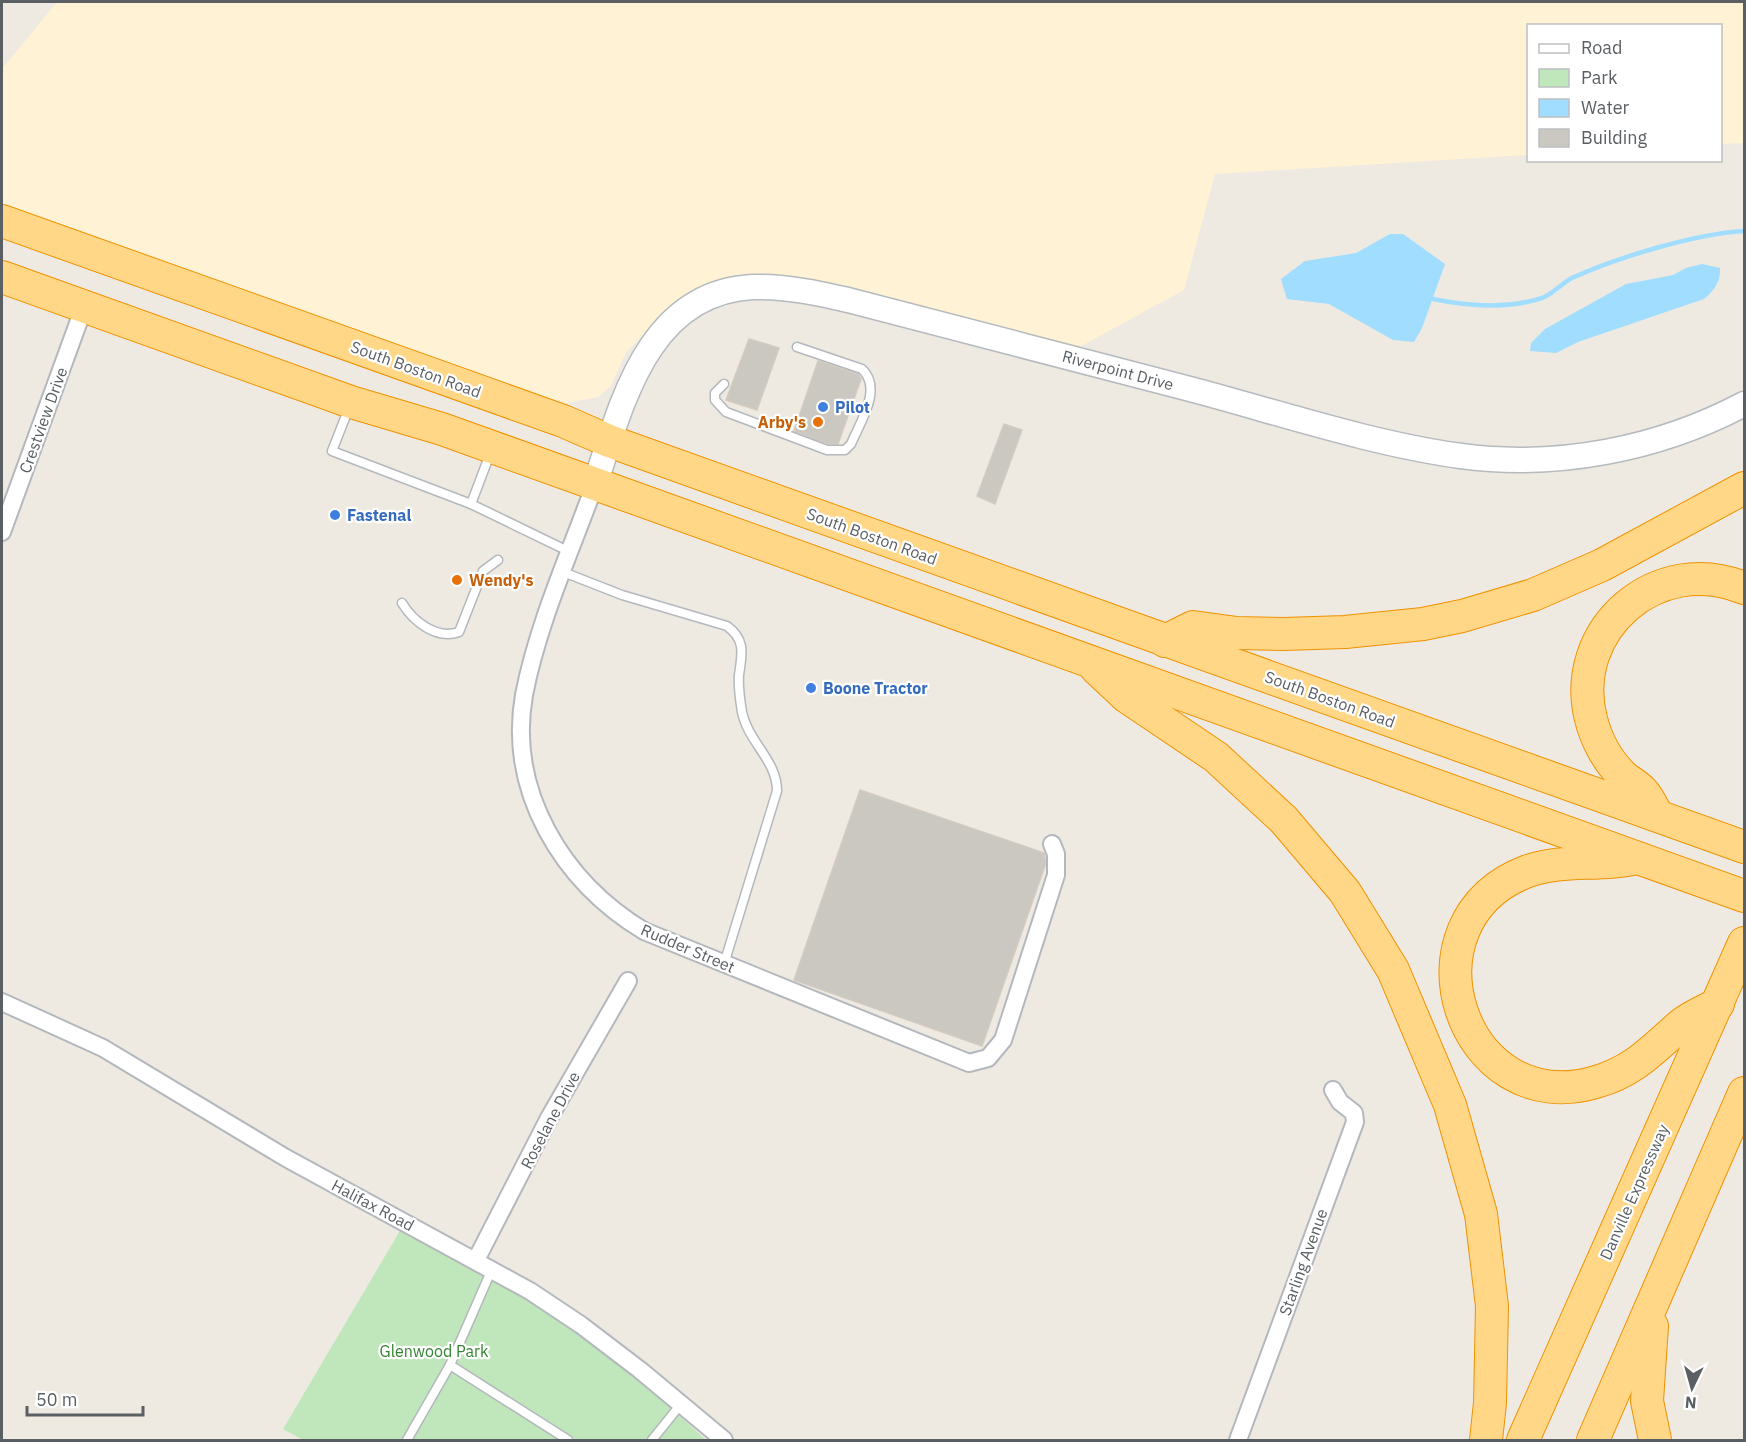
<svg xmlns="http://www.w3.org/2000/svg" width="1746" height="1442" viewBox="0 0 1746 1442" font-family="'IBM Plex Sans',sans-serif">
<rect width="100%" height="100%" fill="#eeeae2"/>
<path fill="#fff2d5" d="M 57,2 L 1744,2 L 1744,143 L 1721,144 L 1720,26 L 1528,26 L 1528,155 L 1215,174 L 1184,290 L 1074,350 L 784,277 L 653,326 L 626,352 L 611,386 L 598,397 L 566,403 L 549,401 L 2,206 L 2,69 Z"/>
<path fill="#c0e7bc" d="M 401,1229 C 463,1264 528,1297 586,1340 C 628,1371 668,1405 706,1440 L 303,1440 L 283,1429 Z"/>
<g fill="#a0ddff">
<path d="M 1390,234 L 1403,234 L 1445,264 L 1422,328 L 1414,342 L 1393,340 L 1329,304 L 1287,299 L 1281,279 L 1305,261 L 1356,253 Z"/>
<path d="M 1702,264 L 1720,268 C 1721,281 1714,291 1704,299 L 1578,342 L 1556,353 L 1530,351 L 1531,343 L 1545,329 L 1626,284 L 1673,275 L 1686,268 Z"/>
</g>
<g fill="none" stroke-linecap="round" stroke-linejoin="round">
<path stroke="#a0ddff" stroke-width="4.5" d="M 1433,299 C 1467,306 1508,309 1542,298 C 1553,294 1562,283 1572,278 C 1618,257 1695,234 1744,231"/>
</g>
<g fill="#cbc7c1" stroke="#d3cbc0" stroke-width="1.5">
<path d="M 749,339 L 779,348 L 757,410 L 726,400 Z"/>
<path d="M 818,361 L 858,374 L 861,379 L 838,444 L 828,444 L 794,431 Z"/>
<path d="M 1004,424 L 1022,430 L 995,504 L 977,496 Z"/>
<path d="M 860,790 L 1044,853 L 1046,863 L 982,1046 L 794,980 Z"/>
</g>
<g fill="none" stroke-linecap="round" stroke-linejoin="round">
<g stroke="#b4b8bd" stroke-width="11">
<g id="lane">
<path d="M 724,384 L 715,393 L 715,400 L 726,412 L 827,450 L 845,450 L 851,444 C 860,422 883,389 862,369 L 797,347"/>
<path d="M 349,408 L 332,451 L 471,504 L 490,454"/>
<path d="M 471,504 L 570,552"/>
<path d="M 563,572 L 622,595 L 727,626 C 746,640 742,654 739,675 C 738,688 740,700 742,712 C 748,742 777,760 777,791 L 724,964"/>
<path d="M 402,603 C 413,621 436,640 459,632 L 483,571 L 498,560"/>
<path d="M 492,1269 L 450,1365 L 568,1440"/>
<path d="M 407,1440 L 450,1365"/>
<path d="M 652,1440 L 681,1404"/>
</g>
</g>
<g stroke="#b4b8bd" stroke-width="20">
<g id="street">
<path d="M 595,484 C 570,553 538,623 524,695 C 507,792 563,882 644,931 L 969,1063 L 988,1058 L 1003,1040 L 1056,875 L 1056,854 L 1052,844"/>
<path d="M 2,532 L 84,307"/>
<path d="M 2,1002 L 103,1048 L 286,1158 L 530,1291 L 581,1325 L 640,1370 L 724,1440"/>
<path d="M 476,1260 L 549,1118 L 628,981"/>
<path d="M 1238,1440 L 1355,1122 L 1354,1113 L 1340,1102 L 1333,1090"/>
</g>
</g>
<g stroke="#b5babf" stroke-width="27">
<path id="secondary" d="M 595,484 C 622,403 648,292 753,287 C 785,286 817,293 848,300 C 962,330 1076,359 1190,389 C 1277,412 1372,444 1461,456 C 1557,469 1659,449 1744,404"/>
</g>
<g stroke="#ef9200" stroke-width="34">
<g id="highway">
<path d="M 2,221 L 563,421 L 609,441 L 1744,847"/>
<path d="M 2,277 L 351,402 L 442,429 L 1744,896"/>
<path d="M 1165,641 L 1193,627 L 1237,633 L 1284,634 L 1345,632 L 1423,624 L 1462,616 L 1533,595 L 1602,565 L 1744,488"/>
<path d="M 1096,668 L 1127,697 L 1216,757 L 1284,820 L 1345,892 L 1393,970 L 1450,1105 L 1481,1214 L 1492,1306 L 1490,1403 L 1486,1440"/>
<path d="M 1657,815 C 1653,808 1649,798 1643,792 C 1637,785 1628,781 1622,775 C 1607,760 1596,739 1591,719 C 1568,629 1658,552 1744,588"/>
<path d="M 1632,859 C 1598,866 1561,859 1528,871 C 1395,921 1461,1122 1596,1082 C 1635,1071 1654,1048 1682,1024 C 1692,1016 1707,1010 1718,1004"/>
<path d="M 1652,1326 L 1647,1401 L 1655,1440"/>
<path d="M 1523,1440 L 1744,943"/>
<path d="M 1593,1440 L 1744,1093"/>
</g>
</g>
<use href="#lane" stroke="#fff" stroke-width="8"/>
<use href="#street" stroke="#fff" stroke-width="16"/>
<use href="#secondary" stroke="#fff" stroke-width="24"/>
<use href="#highway" stroke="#ffd787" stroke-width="32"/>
</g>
<g fill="#3f7fe0" stroke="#fff" stroke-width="2">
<circle cx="823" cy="407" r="6"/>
<circle cx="335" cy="515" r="6"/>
<circle cx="811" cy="688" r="6"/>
</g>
<g fill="#e8710a" stroke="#fff" stroke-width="2">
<circle cx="818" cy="422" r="6"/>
<circle cx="457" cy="580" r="6"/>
</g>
<g text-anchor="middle" stroke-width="4.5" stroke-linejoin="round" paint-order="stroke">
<g font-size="16" fill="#5a5f63" stroke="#fff">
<text transform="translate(416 369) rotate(20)" y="6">South Boston Road</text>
<text transform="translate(1118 370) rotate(15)" y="6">Riverpoint Drive</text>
<text transform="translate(43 420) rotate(-70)" y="6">Crestview Drive</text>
<text transform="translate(872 536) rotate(20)" y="6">South Boston Road</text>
<text transform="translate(1330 699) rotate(20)" y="6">South Boston Road</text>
<text transform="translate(688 948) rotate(23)" y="6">Rudder Street</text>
<text transform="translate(550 1120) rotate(-62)" y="6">Roselane Drive</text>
<text transform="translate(1634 1192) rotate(-66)" y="6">Danville Expressway</text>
<text transform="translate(373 1205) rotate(28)" y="6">Halifax Road</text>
<text transform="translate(1303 1262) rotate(-70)" y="6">Starling Avenue</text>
</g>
<g font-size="16" font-weight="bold" fill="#366cbe" stroke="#fff" text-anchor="start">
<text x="835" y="413">Pilot</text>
<text x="347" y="521">Fastenal</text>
<text x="823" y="694">Boone Tractor</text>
</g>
<g font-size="16" font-weight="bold" fill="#c56008" stroke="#fff" text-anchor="end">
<text x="806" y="428">Arby's</text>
<text x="469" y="586" text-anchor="start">Wendy's</text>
</g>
<g font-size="16" fill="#338430" stroke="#fff">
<text x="434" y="1357">Glenwood Park</text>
</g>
</g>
<rect width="1746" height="1442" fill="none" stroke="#5a5f63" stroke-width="6"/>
<rect x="1527" y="24" width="195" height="138" fill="#ffffff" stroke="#bdbfc1" stroke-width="1.5"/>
<rect x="1539" y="44" width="30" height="9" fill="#ffffff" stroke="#bdbfc1" stroke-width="1.5"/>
<text x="1581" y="54" font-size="18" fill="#5a5f63">Road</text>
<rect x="1539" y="69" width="30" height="18" fill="#c0e7bc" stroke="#bdbfc1" stroke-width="1.5"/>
<text x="1581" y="84" font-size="18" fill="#5a5f63">Park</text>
<rect x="1539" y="99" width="30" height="18" fill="#a0ddff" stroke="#bdbfc1" stroke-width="1.5"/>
<text x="1581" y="114" font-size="18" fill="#5a5f63">Water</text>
<rect x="1539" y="129" width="30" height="18" fill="#cbc7c1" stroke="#bdbfc1" stroke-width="1.5"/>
<text x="1581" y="144" font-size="18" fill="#5a5f63">Building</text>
<g transform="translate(1692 1388) rotate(185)" stroke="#ffffff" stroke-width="4.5" paint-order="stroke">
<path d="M0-4.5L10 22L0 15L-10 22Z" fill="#5a5f63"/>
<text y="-9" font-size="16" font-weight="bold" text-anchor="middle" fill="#5a5f63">N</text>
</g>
<path d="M27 1406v9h116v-9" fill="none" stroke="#5a5f63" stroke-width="3"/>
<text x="36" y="1406" font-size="18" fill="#5a5f63" stroke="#ffffff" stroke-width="4.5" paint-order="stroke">50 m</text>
</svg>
